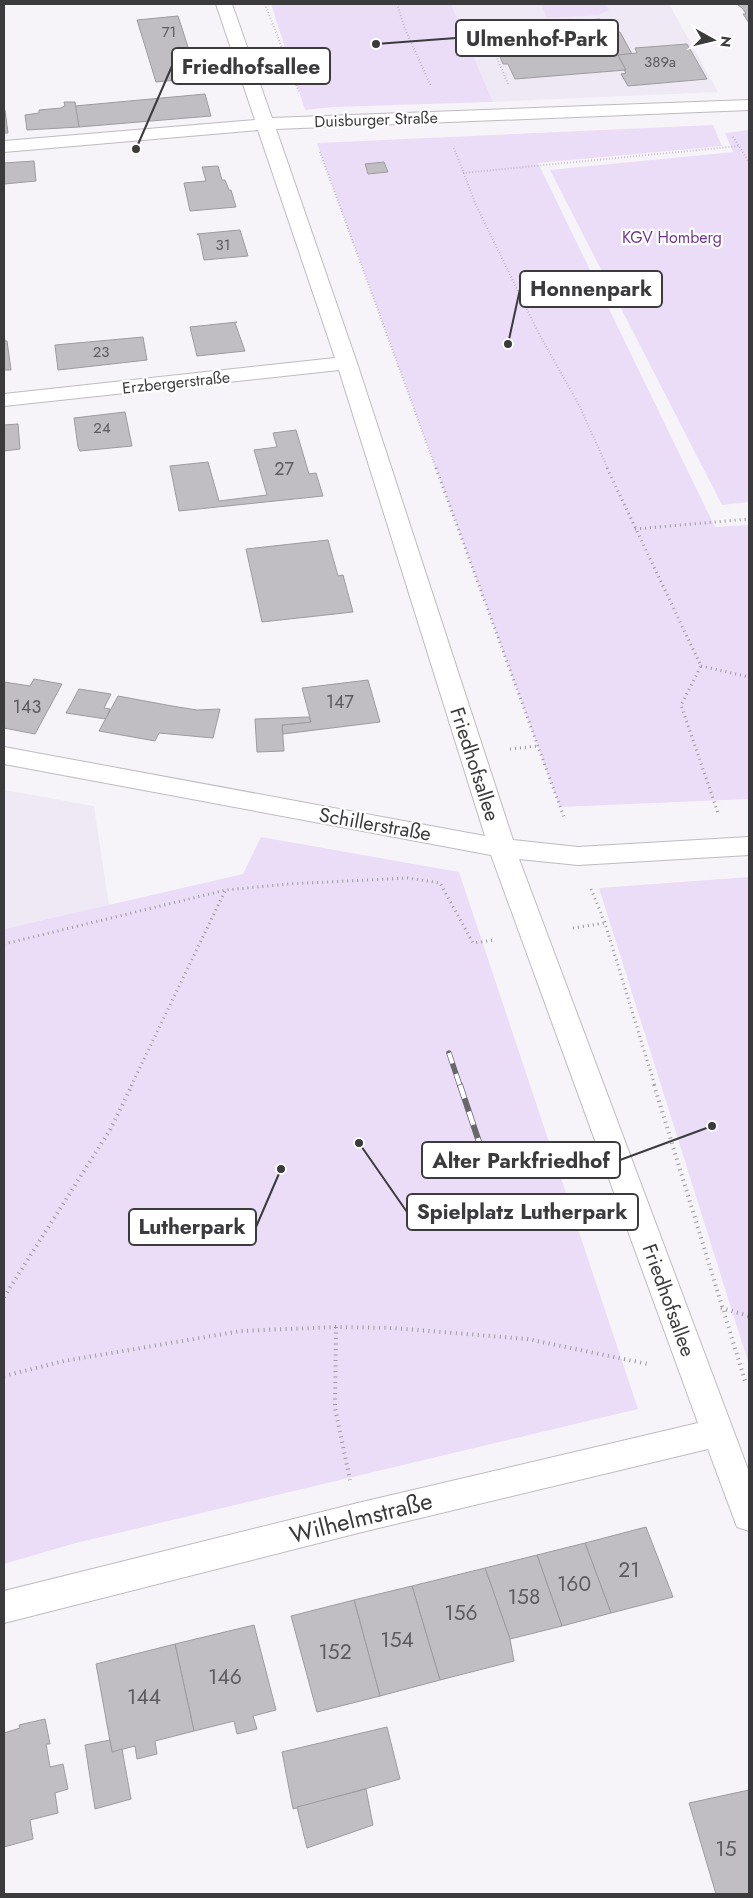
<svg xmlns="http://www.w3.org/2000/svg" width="753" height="1898" viewBox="0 0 753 1898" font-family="Jost,sans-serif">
<rect width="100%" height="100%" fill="#f7f4f9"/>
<g fill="#efe9f5">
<path d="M 451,4 L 669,4 L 718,92 L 493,102 Z"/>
<path d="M 4,790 L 94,806 L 109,905 L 4,929 Z"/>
</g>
<g fill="#ebddf8">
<path d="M 271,4 L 451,4 L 493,102 L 333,107 L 305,110 Z"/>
<path d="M 541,4 L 606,4 L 609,10 L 598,15 L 547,18 Z"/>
<path d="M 713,125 L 722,146 L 538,163 L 715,527 L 749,525 L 749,799 L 560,807 L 317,143 Z"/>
<path d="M 749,130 L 749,502 L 722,505 L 550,170 L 733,152 L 725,133 Z"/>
<path d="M 261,837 L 459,872 L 638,1409 L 72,1544 L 4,1564 L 4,929 L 243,874 Z"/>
<path d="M 749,877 L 749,1365 L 599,888 Z"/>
</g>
<g fill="#c1bec3" stroke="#9e9ba0">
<path d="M 737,4 L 749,4 L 749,23 L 743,14 L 746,14 L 743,9 Z"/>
<path d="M 178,16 L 198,78 L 156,82 L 137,20 Z"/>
<path d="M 600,19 L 607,33 L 620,32 L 632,54 L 618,55 L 626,70 L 515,79 L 508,64 L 503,64 L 494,42 L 499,42 L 492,28 Z"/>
<path d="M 687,44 L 707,79 L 628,86 L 621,74 L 626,73 L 624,70 L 626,70 L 618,55 L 637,53 L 635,48 Z"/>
<path d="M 205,94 L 211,116 L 79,127 L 75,106 Z"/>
<path d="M 64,102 L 75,102 L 79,127 L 27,130 L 25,115 L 39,113 L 39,110 L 61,108 L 65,106 Z"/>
<path d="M 4,110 L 5,110 L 8,133 L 4,133 Z"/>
<path d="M 34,161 L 36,181 L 4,184 L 4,163 Z"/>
<path d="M 384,162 L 388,172 L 368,174 L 365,164 Z"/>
<path d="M 218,166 L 222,180 L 225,180 L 229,190 L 231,190 L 236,207 L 190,211 L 184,183 L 206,181 L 202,167 Z"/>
<path d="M 240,230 L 248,256 L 204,260 L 199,235 L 197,234 Z"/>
<path d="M 237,322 L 235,323 L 245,351 L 197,356 L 190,327 Z"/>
<path d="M 4,334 L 5,341 L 7,341 L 11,370 L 4,370 Z"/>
<path d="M 143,337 L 147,360 L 58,370 L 55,345 Z"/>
<path d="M 125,412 L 132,446 L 80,451 L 78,447 L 74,418 Z"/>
<path d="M 18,424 L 20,449 L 4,451 L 4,425 Z"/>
<path d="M 296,430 L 309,474 L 316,473 L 323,496 L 179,511 L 170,466 L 208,462 L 219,501 L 267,495 L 254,450 L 277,447 L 273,433 Z"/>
<path d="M 328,540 L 338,576 L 343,575 L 353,612 L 262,622 L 246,549 Z"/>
<path d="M 34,679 L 62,684 L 35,734 L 4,728 L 4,682 L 30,686 Z"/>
<path d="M 368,680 L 380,722 L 283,734 L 282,725 L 311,722 L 302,688 Z"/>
<path d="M 79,689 L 111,694 L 104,708 L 110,709 L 106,719 L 66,713 Z"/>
<path d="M 118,696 L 172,706 L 197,710 L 220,709 L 213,738 L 159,733 L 155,741 L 99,731 Z"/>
<path d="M 309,717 L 311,722 L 282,725 L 284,751 L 257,752 L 255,719 Z"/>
<path d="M 646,1527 L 673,1597 L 611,1613 L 585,1543 Z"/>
<path d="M 585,1543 L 611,1613 L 562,1626 L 537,1555 Z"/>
<path d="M 537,1555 L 562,1626 L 510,1639 L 485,1568 Z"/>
<path d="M 485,1568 L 510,1639 L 514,1661 L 440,1680 L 412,1586 Z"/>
<path d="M 412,1586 L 440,1680 L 380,1696 L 354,1600 Z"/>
<path d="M 354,1600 L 380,1696 L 317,1712 L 291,1616 Z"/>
<path d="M 254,1625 L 276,1710 L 253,1716 L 257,1729 L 237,1734 L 234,1721 L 194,1731 L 175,1644 Z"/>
<path d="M 175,1644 L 194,1731 L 155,1741 L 157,1754 L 137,1759 L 135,1746 L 112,1752 L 96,1664 Z"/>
<path d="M 45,1719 L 50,1744 L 46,1744 L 50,1767 L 63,1764 L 68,1789 L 55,1793 L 58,1813 L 30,1820 L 33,1839 L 4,1847 L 4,1733 L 20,1728 L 19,1725 Z"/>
<path d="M 387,1727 L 400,1779 L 293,1809 L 282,1752 Z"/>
<path d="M 110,1740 L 112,1752 L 122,1749 L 131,1799 L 95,1809 L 85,1745 Z"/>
<path d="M 366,1789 L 373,1825 L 307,1848 L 297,1807 Z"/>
<path d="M 749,1790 L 749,1894 L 716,1894 L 689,1803 Z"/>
</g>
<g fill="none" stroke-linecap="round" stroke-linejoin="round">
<g stroke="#bebbc0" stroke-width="2">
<path id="street" d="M 216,4 L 232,4 L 272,118 L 749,100 L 749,110 L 276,129 L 357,363 L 513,840 L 578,847 L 749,837 L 749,855 L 578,865 L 519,859 L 749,1472 L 749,1531 L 737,1527 L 708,1449 L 362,1532 L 4,1623 L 4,1591 L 362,1502 L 698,1423 L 491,855 L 4,764 L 4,747 L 485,836 L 339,370 L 4,406 L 4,394 L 335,358 L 258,130 L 4,152 L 4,141 L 255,120 Z"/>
</g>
<g stroke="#9a989c" stroke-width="2" stroke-dasharray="0.5 2.5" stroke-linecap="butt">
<path d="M 265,4 L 299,92"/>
<path d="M 397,4 L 405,29 L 431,86"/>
<path d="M 498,53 L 495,53 L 508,84"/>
<path d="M 733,137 L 749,162"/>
<path d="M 454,148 L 476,205 L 538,332 L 579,405 L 608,469"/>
<path d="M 320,152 L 436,469"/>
<path d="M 463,173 L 739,146"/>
</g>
<g stroke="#9a989c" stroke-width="3" stroke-dasharray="1 4" stroke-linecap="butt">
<path d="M 436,468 L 565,820"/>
<path d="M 607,468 L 701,666 L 681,705 L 718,813"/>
<path d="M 635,529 L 749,519"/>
<path d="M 701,666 L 749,677"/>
<path d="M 510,749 L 538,746"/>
<path d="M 591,889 L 605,923 L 655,1086"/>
<path d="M 573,928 L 605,923"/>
<path d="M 4,944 L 226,890 L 288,884 L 408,878 L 440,883 L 473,943 L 495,940"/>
<path d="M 131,1086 L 225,891"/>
</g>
<g stroke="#9a989c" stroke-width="4" stroke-dasharray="1 4.5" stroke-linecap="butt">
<path d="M 654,1085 L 746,1384"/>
<path d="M 4,1297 L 110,1130 L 132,1085"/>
<path d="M 721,1308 L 749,1316"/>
<path d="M 336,1327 L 335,1408 L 350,1480"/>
<path d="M 4,1376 L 64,1361 L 241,1331 L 336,1327 L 393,1328 L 527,1339 L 648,1364"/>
</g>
<use href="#street" fill="#fff" fill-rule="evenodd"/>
<g stroke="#68676a" stroke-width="5.5">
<path id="rail-far1" d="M 449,1053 L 460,1086"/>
</g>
<g stroke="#68676a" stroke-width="6">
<path id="rail" d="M 460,1085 L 487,1166"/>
</g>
<use href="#rail-far1" stroke="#fff" stroke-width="4" stroke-dasharray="11" stroke-linecap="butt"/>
<use href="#rail" stroke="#fff" stroke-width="4.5" stroke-dasharray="14" stroke-linecap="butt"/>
</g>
<g text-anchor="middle" stroke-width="4.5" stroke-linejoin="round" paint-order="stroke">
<g font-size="15" fill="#5c5b5e">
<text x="169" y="37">71</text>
<text x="660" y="67">389a</text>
<text x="223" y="250">31</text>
<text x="101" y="357">23</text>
<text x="102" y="433">24</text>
</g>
<g font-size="16" fill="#3b3a3c" stroke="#fff">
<text transform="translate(376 119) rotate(-2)" y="6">Duisburger Straße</text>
<text transform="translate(176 382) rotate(-6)" y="6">Erzbergerstraße</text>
</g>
<g font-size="16" fill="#6f3893" stroke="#fff">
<text x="672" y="243">KGV Homberg</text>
</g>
<g font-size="18" fill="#5c5b5e">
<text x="284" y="475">27</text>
<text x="340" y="708">147</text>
<text x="27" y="713">143</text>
</g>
<g font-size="20" fill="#3b3a3c" stroke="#fff">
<text transform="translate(475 764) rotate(72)" y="7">Friedhofsallee</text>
<text transform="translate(375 824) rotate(10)" y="7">Schillerstraße</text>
<text transform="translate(669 1300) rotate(70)" y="7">Friedhofsallee</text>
</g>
<g font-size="21" fill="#5c5b5e">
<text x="629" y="1577">21</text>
<text x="574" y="1591">160</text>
<text x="524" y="1604">158</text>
<text x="461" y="1620">156</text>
<text x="397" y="1647">154</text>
<text x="335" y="1659">152</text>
<text x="225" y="1684">146</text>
<text x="144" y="1704">144</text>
<text x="726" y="1856">15</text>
</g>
<g font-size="24" fill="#3b3a3c" stroke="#fff">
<text transform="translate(361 1518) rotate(-14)" y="8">Wilhelmstraße</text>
</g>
</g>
<path fill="none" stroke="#3b3a3c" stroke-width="2" d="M376 44L456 38M136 149L172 66M508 344L520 289M712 1126L620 1160M359 1143L407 1212M281 1169L256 1227"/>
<g fill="#3b3a3c" stroke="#fff" stroke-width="2">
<circle cx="376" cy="44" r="5"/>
<circle cx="136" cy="149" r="5"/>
<circle cx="508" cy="344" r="5"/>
<circle cx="712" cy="1126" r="5"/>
<circle cx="359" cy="1143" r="5"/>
<circle cx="281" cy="1169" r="5"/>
</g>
<g fill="#fff" stroke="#3b3a3c" stroke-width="2">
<rect x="456" y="20" width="162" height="36" rx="5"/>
<rect x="172" y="48" width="158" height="36" rx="5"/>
<rect x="520" y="271" width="142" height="36" rx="5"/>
<rect x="422" y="1142" width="198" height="36" rx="5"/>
<rect x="407" y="1194" width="231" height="36" rx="5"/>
<rect x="129" y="1209" width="127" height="36" rx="5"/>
</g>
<g font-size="21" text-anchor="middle" font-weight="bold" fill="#3b3a3c">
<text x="537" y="46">Ulmenhof-Park</text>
<text x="251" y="74">Friedhofsallee</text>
<text x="591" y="296">Honnenpark</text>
<text x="521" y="1168">Alter Parkfriedhof</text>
<text x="522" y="1219">Spielplatz Lutherpark</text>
<text x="192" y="1234">Lutherpark</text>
</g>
<rect width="753" height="1898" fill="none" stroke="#3b3a3c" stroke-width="10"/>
<g transform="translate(713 40) rotate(98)" stroke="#ffffff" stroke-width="4" paint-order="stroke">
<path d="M0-4L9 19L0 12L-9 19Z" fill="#3b3a3c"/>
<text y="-8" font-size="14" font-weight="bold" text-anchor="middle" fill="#3b3a3c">N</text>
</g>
</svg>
